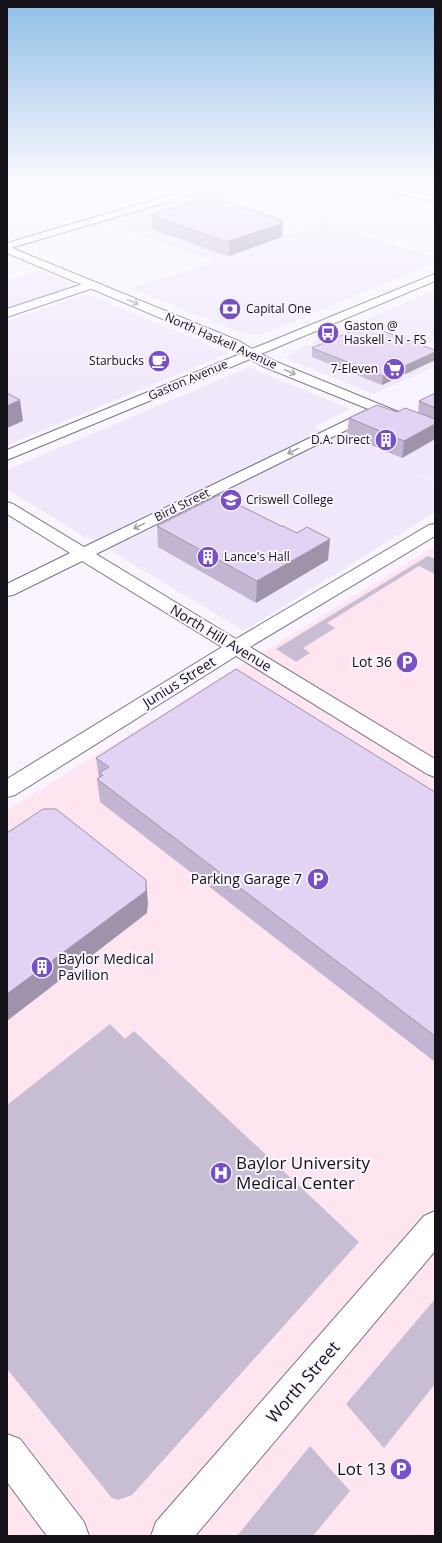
<svg xmlns="http://www.w3.org/2000/svg" width="442" height="1543" viewBox="0 0 442 1543" font-family="'Open Sans',sans-serif">
<rect width="100%" height="100%" fill="#f9f4ff"/>
<g fill="#f0e7fa">
<path d="M 177,199 L 288,235 L 324,223 L 435,257 L 435,262 L 264,334 L 245,334 L 129,288 L 214,263 L 213,260 L 100,223 Z"/>
<path d="M 42,270 L 76,285 L 7,308 L 7,281 Z"/>
<path d="M 435,290 L 435,340 L 415,349 L 435,357 L 435,366 L 374,394 L 287,359 L 286,357 L 289,354 L 300,348 Z"/>
<path d="M 87,294 L 229,353 L 7,445 L 7,321 Z"/>
<path d="M 249,367 L 350,409 L 314,427 L 332,436 L 376,416 L 435,441 L 435,481 L 366,451 L 435,482 L 435,512 L 244,631 L 88,537 L 86,538 L 7,489 L 7,470 Z"/>
</g>
<path fill="#fee5ef" d="M 435,546 L 435,1536 L 7,1536 L 7,810 Z"/>
<g fill="#c8bed3">
<path d="M 428,556 L 435,559 L 435,574 L 419,566 L 327,623 L 335,628 L 303,648 L 310,653 L 296,662 L 276,649 Z"/>
<path d="M 110,1024 L 125,1039 L 134,1031 L 359,1242 L 132,1495 L 118,1500 L 112,1498 L 7,1369 L 7,1105 Z"/>
<path d="M 435,1299 L 435,1384 L 384,1448 L 346,1404 Z"/>
<path d="M 310,1446 L 350,1491 L 313,1536 L 237,1536 Z"/>
</g>
<g fill="none" stroke-linecap="round" stroke-linejoin="round">
<g stroke="#7c7288" stroke-width="2">
<g id="minor">
<path d="M 205,185 L 221,185 L 219,187 L 7,249 L 7,243 Z"/>
<path d="M 92,281 L 96,283 L 98,285 L 96,287 L 7,317 L 7,309 Z"/>
<path d="M 250,350 L 255,351 L 257,354 L 255,357 L 7,460 L 7,450 Z"/>
<path d="M 376,406 L 381,407 L 383,410 L 381,413 L 96,554 L 236,639 L 429,525 L 435,524 L 435,536 L 250,647 L 435,759 L 435,777 L 427,774 L 236,656 L 15,795 L 7,797 L 7,779 L 222,647 L 82,561 L 13,595 L 7,596 L 7,584 L 70,553 L 7,514 L 7,502 L 13,504 L 84,547 Z"/>
<path d="M 435,1211 L 435,1251 L 195,1536 L 151,1536 L 156,1522 L 424,1216 Z"/>
<path d="M 7,1434 L 20,1439 L 84,1522 L 89,1536 L 47,1536 L 7,1482 Z"/>
</g>
</g>
<g stroke="#7c7288" stroke-width="2">
<g id="major">
<path d="M 376,185 L 392,185 L 435,197 L 435,203 L 378,187 Z"/>
<path d="M 7,246 L 239,341 L 252,349 L 435,274 L 435,281 L 261,354 L 272,360 L 435,427 L 435,436 L 262,366 L 229,347 L 7,253 Z"/>
</g>
</g>
<use href="#minor" fill="#fff" fill-rule="evenodd"/>
<use href="#major" fill="#fff" fill-rule="evenodd"/>
</g>
<g fill="#c2b5d1">
<path d="M 151,215 L 282,220 L 282,223 L 283,223 L 282,237 L 229,256 L 221,254 L 152,229 Z"/>
<path d="M 312,348 L 435,350 L 435,360 L 382,385 L 312,357 Z"/>
<path d="M 435,393 L 435,439 L 402,458 L 347,435 L 349,418 L 397,412 L 418,413 L 419,401 Z"/>
<path d="M 157,526 L 328,560 L 256,603 L 158,547 Z"/>
<path d="M 96,758 L 435,792 L 435,1062 L 100,802 L 97,779 L 99,778 Z"/>
</g>
<g fill="#9e93aa">
<path d="M 282,220 L 282,224 L 283,223 L 282,237 L 229,256 L 229,241 Z"/>
<path d="M 435,352 L 435,360 L 382,385 L 383,376 Z"/>
<path d="M 20,400 L 23,421 L 7,428 L 7,406 Z"/>
<path d="M 435,424 L 435,439 L 402,458 L 404,441 Z"/>
<path d="M 330,539 L 328,560 L 256,603 L 257,581 Z"/>
<path d="M 146,880 L 148,903 L 147,913 L 7,1021 L 7,994 Z"/>
</g>
<g fill="#e2d2f3" stroke="#9e93aa">
<path d="M 211,197 L 282,220 L 277,221 L 283,223 L 229,241 L 221,240 L 151,215 Z"/>
<path d="M 366,325 L 435,350 L 435,352 L 383,376 L 312,348 Z"/>
<path d="M 7,393 L 20,400 L 7,406 Z"/>
<path d="M 435,393 L 435,408 L 419,401 Z"/>
<path d="M 377,405 L 397,412 L 405,408 L 435,419 L 435,424 L 404,441 L 349,418 Z"/>
<path d="M 219,495 L 281,526 L 283,526 L 297,533 L 307,527 L 330,539 L 257,581 L 157,526 Z"/>
<path d="M 236,669 L 435,792 L 435,1036 L 97,779 L 103,775 L 99,773 L 109,767 L 96,758 Z"/>
<path d="M 43,809 L 56,809 L 146,880 L 146,891 L 7,994 L 7,833 Z"/>
</g>
<defs><path id="oneway-shaft" d="M-6 0H5M1.5-3L5.5 0L1.5 3" fill="none" stroke-width="1.6" stroke-linecap="round" stroke-linejoin="round"/></defs>
<g stroke="#a1a0a3">
<use href="#oneway-shaft" transform="translate(133 302) rotate(23)"/>
<use href="#oneway-shaft" transform="translate(290 372) rotate(23)"/>
<use href="#oneway-shaft" transform="translate(293 451) rotate(154)"/>
<use href="#oneway-shaft" transform="translate(139 526) rotate(154)"/>
</g>
<linearGradient id="sky" x2="0" y2="1"><stop stop-color="#90bee6"/><stop offset="0.46" stop-color="#fcfaff"/><stop offset="1" stop-color="#fcfaff" stop-opacity="0"/></linearGradient>
<rect width="442" height="401" fill="url(#sky)"/>
<defs>
<g id="bank-disc" transform="scale(1.15)"><circle r="9.5" fill="#774fc8" stroke="#f9f4ff"/><path d="M-6-4H6V4H-6ZM0-2.3a2.3 2.3 0 1 0 0 4.6a2.3 2.3 0 1 0 0-4.6Z" fill="#fff"/></g>
<g id="bus-disc" transform="scale(1.15)"><circle r="9.5" fill="#774fc8" stroke="#f9f4ff"/><path d="M-5-6H5V4H4V6H2V4H-2V6H-4V4H-5ZM-3.5-4V0h7V-4ZM-3.5 1.2v1.5H-2V1.2ZM2 1.2v1.5H3.5V1.2Z" fill="#fff"/></g>
<g id="cafe-disc" transform="scale(1.15)"><circle r="9.5" fill="#774fc8" stroke="#f9f4ff"/><path d="M-5.5-4.5H6V0H3Q3 3.5 0 3.5H-2.5Q-5.5 3.5-5.5 0ZM3-3.2v2h1.7v-2ZM-6 4.5H4V6H-6Z" fill="#fff"/></g>
<g id="supermarket-disc" transform="scale(1.15)"><circle r="9.5" fill="#774fc8" stroke="#f9f4ff"/><path d="M-6-5.5h2.5l.6 2H6L4.5 2H-2.5L-4.4-4H-6ZM-1.5 3.2a1.3 1.3 0 1 0 .1 0ZM3 3.2a1.3 1.3 0 1 0 .1 0Z" fill="#fff"/></g>
<g id="building-disc" transform="scale(1.15)"><circle r="9.5" fill="#774fc8" stroke="#f9f4ff"/><path d="M-4-6H4V6H1V3H-1V6H-4ZM-2.5-4.3h1.7v1.8h-1.7ZM.8-4.3h1.7v1.8H.8ZM-2.5-1h1.7V.8h-1.7ZM.8-1h1.7V.8H.8Z" fill="#fff"/></g>
<g id="university-disc" transform="scale(1.15)"><circle r="9.5" fill="#774fc8" stroke="#f9f4ff"/><path d="M0-5L7-2L0 1L-7-2ZM-4 1L0 2.5L4 1V4Q0 6-4 4Z" fill="#fff"/></g>
<g id="parking-disc" transform="scale(1.15)"><circle r="9.5" fill="#774fc8" stroke="#f9f4ff"/><path d="M-3.5-5.5H1a3.5 3.5 0 0 1 0 7H-1V5.5H-3.5ZM-1-3.4V-.6H.8a1.4 1.4 0 0 0 0-2.8Z" fill="#fff"/></g>
<g id="hospital-disc" transform="scale(1.15)"><circle r="9.5" fill="#774fc8" stroke="#f9f4ff"/><path d="M-5-5h3v3.5h4V-5h3V5h-3V1.5h-4V5h-3Z" fill="#fff"/></g>
</defs>
<g fill-rule="evenodd">
<use href="#bank-disc" x="230" y="309"/>
<use href="#bus-disc" x="328" y="333"/>
<use href="#cafe-disc" x="159" y="361"/>
<use href="#supermarket-disc" x="394" y="369"/>
<use href="#building-disc" x="386" y="440"/>
<use href="#university-disc" x="231" y="500"/>
<use href="#building-disc" x="208" y="557"/>
<use href="#parking-disc" x="407" y="662"/>
<use href="#parking-disc" x="318" y="879"/>
<use href="#building-disc" x="42" y="967"/>
<use href="#hospital-disc" x="221" y="1173"/>
<use href="#parking-disc" x="401" y="1469"/>
</g>
<g text-anchor="middle" stroke-width="4" stroke-linejoin="round" paint-order="stroke">
<g font-size="12" fill="#151119" stroke="#f9f4ff" text-anchor="start">
<text x="246" y="313">Capital One</text>
<text x="344" y="330">Gaston @<tspan x="344" dy="14">Haskell - N - FS</tspan></text>
<text x="144" y="365" text-anchor="end">Starbucks</text>
<text x="378" y="373" text-anchor="end">7-Eleven</text>
<text x="370" y="444" text-anchor="end">D.A. Direct</text>
<text x="246" y="504">Criswell College</text>
<text x="224" y="561">Lance's Hall</text>
</g>
<g font-size="12" fill="#151119" stroke="#f9f4ff">
<text transform="translate(221 341) rotate(24)" y="4">North Haskell Avenue</text>
<text transform="translate(188 380) rotate(-23)" y="4">Gaston Avenue</text>
<text transform="translate(182 505) rotate(-26)" y="4">Bird Street</text>
</g>
<g font-size="14" fill="#151119" stroke="#f9f4ff">
<text transform="translate(221 638) rotate(31)" y="5">North Hill Avenue</text>
<text transform="translate(179 682) rotate(-32)" y="5">Junius Street</text>
</g>
<g font-size="14" fill="#151119" stroke="#f9f4ff" text-anchor="end">
<text x="392" y="667">Lot 36</text>
<text x="302" y="884">Parking Garage 7</text>
<text x="58" y="964" text-anchor="start">Baylor Medical<tspan x="58" dy="16">Pavilion</tspan></text>
</g>
<g font-size="17" fill="#151119" stroke="#f9f4ff" text-anchor="start">
<text x="236" y="1169">Baylor University<tspan x="236" dy="20">Medical Center</tspan></text>
<text x="386" y="1475" text-anchor="end">Lot 13</text>
</g>
<g font-size="17" fill="#151119" stroke="#f9f4ff">
<text transform="translate(303 1382) rotate(-49)" y="6">Worth Street</text>
</g>
</g>
<rect width="442" height="1543" fill="none" stroke="#151119" stroke-width="16"/>
</svg>
